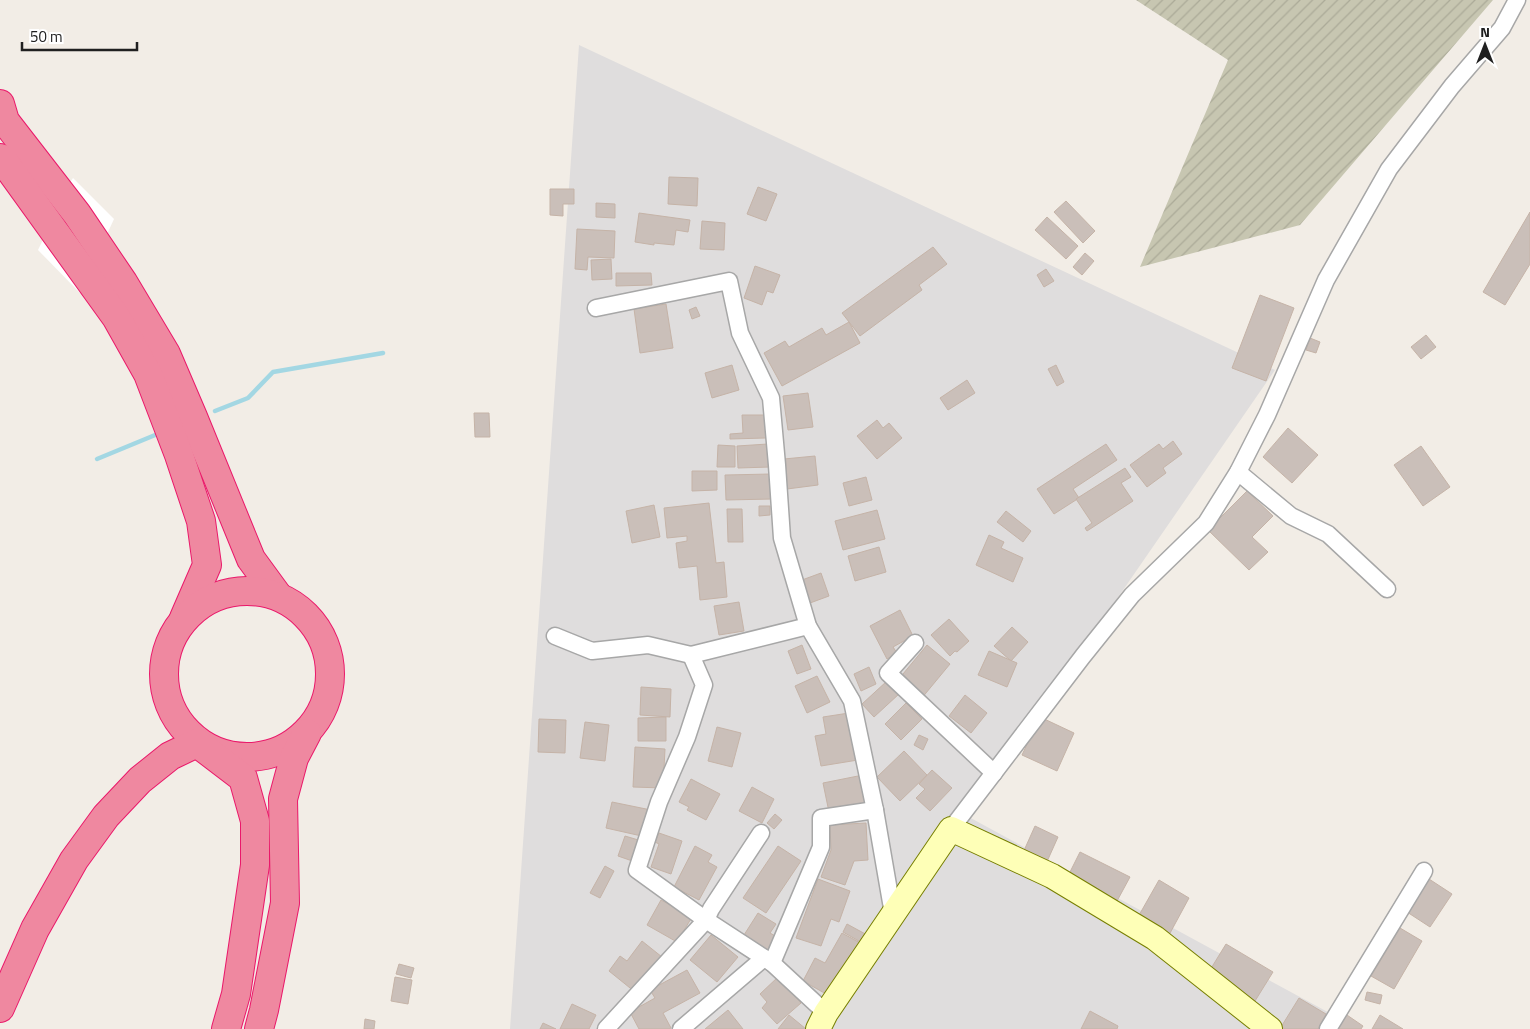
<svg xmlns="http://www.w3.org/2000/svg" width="1530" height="1029" viewBox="0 0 1530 1029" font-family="'Titillium Web',sans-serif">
<defs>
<pattern id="construction-furrows" width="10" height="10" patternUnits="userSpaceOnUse" patternTransform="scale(1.25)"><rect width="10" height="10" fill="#c7c6b1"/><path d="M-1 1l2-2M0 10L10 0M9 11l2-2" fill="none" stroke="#abaa98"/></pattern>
</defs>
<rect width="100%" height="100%" fill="#f2ede6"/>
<path fill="#dfdddd" d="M 579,45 L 1275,370 L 967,816 L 1359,1029 L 510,1029 Z"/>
<path fill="url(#construction-furrows)" d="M 1136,0 L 1493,0 L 1300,225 L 1140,267 L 1228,60 Z"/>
<path fill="#fff" d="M 73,178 L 114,219 L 80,293 L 38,250 L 71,181 Z"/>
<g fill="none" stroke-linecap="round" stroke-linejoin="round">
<g stroke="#a3d7e3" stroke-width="4.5">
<path d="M 215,411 L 248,398 L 273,372 L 383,353"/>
<path d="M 97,459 L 160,433"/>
</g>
</g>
<g fill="#cabfb9" stroke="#c5b3a7">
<path d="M 669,177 L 698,178 L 697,206 L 668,204 Z"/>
<path d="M 758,187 L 777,194 L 766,221 L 747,214 Z"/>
<path d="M 550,189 L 574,189 L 574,204 L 563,204 L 563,216 L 550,215 Z"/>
<path d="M 1066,201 L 1095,231 L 1083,243 L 1054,212 Z"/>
<path d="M 596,203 L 615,204 L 615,218 L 596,217 Z"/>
<path d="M 1530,212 L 1530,264 L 1505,305 L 1483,292 Z"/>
<path d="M 639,213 L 690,220 L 688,232 L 676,230 L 674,245 L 654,243 L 654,245 L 635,242 Z"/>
<path d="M 1047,217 L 1078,246 L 1066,259 L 1035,230 Z"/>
<path d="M 702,221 L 725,223 L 724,250 L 700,249 Z"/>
<path d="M 577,229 L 615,231 L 614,258 L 588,257 L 587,270 L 575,269 Z"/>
<path d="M 933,247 L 947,264 L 919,285 L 922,290 L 860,336 L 842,313 Z"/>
<path d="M 1085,253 L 1094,261 L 1082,275 L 1073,267 Z"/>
<path d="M 611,259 L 612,279 L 592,280 L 591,260 Z"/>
<path d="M 755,266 L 780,275 L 773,293 L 767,291 L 762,305 L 744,298 Z"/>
<path d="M 1046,269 L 1054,281 L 1044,287 L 1037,275 Z"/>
<path d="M 616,273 L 651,273 L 652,285 L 616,286 Z"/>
<path d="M 1260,295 L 1294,308 L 1266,381 L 1232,368 Z"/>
<path d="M 666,304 L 673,348 L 640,353 L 634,309 Z"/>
<path d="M 696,307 L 700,316 L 692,319 L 689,310 Z"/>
<path d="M 849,322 L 860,343 L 782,386 L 764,353 L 785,341 L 789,347 L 822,328 L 826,335 Z"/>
<path d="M 1426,335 L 1436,347 L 1421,359 L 1411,347 Z"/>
<path d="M 1310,338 L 1320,342 L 1316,353 L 1306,350 Z"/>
<path d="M 732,365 L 739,390 L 712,398 L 705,373 Z"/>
<path d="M 1056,365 L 1064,382 L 1057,386 L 1048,369 Z"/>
<path d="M 967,380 L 975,393 L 948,410 L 940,398 Z"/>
<path d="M 808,393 L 813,427 L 788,430 L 783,396 Z"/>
<path d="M 474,413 L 489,413 L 490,437 L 475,437 Z"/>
<path d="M 742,415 L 766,415 L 766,438 L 730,439 L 730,434 L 743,433 Z"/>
<path d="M 877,420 L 883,428 L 889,423 L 902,438 L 877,459 L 857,436 Z"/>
<path d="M 1288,428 L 1318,455 L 1292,483 L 1263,457 Z"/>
<path d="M 1173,441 L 1182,454 L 1163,468 L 1166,473 L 1147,487 L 1130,465 L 1159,444 L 1163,449 Z"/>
<path d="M 768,444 L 770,467 L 738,468 L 737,446 Z"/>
<path d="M 1106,444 L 1117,460 L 1073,489 L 1079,498 L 1054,514 L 1037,489 Z"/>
<path d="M 718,445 L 735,446 L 735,467 L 717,467 Z"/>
<path d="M 1421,446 L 1450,487 L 1423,506 L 1394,465 Z"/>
<path d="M 815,456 L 818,485 L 787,489 L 784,459 Z"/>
<path d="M 1125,468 L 1131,477 L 1121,483 L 1133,501 L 1087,531 L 1085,528 L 1092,523 L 1076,499 Z"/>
<path d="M 692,471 L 717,471 L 717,490 L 692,491 Z"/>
<path d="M 771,474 L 772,499 L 726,500 L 725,475 Z"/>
<path d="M 866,477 L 872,500 L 849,506 L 843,483 Z"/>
<path d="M 1247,491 L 1273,516 L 1252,537 L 1268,552 L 1249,570 L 1208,530 Z"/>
<path d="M 709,503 L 716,563 L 724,562 L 727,597 L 700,600 L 697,566 L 679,568 L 676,543 L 687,541 L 687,536 L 667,538 L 664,508 Z"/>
<path d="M 654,505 L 660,537 L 632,543 L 626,511 Z"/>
<path d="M 759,506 L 770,506 L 770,515 L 759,516 Z"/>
<path d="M 727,509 L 742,509 L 743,542 L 728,542 Z"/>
<path d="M 877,510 L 885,539 L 843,550 L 835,521 Z"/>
<path d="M 1006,511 L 1031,531 L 1023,542 L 997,522 Z"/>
<path d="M 989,535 L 1004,542 L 1001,548 L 1023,558 L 1013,582 L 976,565 Z"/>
<path d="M 879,547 L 886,572 L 855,581 L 848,556 Z"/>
<path d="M 821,573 L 829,596 L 810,603 L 802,580 Z"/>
<path d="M 739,602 L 744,631 L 719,635 L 714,606 Z"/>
<path d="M 900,610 L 913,636 L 893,647 L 897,653 L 887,659 L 870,626 Z"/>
<path d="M 949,619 L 969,641 L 957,652 L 955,651 L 950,656 L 931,635 Z"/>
<path d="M 1012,627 L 1028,642 L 1011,661 L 994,646 Z"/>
<path d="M 802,645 L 811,669 L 797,674 L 788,651 Z"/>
<path d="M 927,645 L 950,664 L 921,699 L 898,680 Z"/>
<path d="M 989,651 L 1017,663 L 1007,687 L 978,675 Z"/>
<path d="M 869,667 L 876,684 L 861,691 L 854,674 Z"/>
<path d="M 817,676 L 830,702 L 807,713 L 795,686 Z"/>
<path d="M 887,681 L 899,694 L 874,717 L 862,704 Z"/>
<path d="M 641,687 L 671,689 L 670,717 L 640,715 Z"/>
<path d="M 965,695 L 987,713 L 971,733 L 949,716 Z"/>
<path d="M 906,703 L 922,719 L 901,740 L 885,724 Z"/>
<path d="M 849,713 L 858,760 L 821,766 L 815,736 L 826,734 L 823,717 Z"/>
<path d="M 666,717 L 666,741 L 638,741 L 638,718 Z"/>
<path d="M 1040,717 L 1074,733 L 1057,771 L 1022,755 Z"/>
<path d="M 539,719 L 566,720 L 565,753 L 538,752 Z"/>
<path d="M 585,722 L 609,725 L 605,761 L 580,758 Z"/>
<path d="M 717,727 L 741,733 L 732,767 L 708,761 Z"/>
<path d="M 919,735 L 928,739 L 923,750 L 914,745 Z"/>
<path d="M 635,747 L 665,749 L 663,788 L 633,787 Z"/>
<path d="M 904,751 L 927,775 L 900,801 L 877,777 Z"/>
<path d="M 932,770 L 952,788 L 930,811 L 916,798 L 925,789 L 919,784 Z"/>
<path d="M 863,775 L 870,804 L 829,812 L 823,783 Z"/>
<path d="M 691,779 L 720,794 L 706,820 L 687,810 L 689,807 L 679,802 Z"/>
<path d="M 752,787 L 774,799 L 762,823 L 739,811 Z"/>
<path d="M 612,802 L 651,810 L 646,837 L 606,828 Z"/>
<path d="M 775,814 L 782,820 L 774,829 L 767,823 Z"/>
<path d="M 866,823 L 868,860 L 854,861 L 845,885 L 821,877 L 831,850 L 830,825 Z"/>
<path d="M 1035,826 L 1058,837 L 1045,866 L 1022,855 Z"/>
<path d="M 659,833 L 682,841 L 671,874 L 651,867 L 659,844 L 655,842 Z"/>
<path d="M 625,836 L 645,842 L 638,863 L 618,856 Z"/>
<path d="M 695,846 L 712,855 L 708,862 L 717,867 L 699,900 L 674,887 Z"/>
<path d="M 778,846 L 801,861 L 766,913 L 743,898 Z"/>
<path d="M 1080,852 L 1130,877 L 1117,901 L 1068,876 Z"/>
<path d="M 605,866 L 614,871 L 600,898 L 590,893 Z"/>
<path d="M 818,879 L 850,891 L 839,922 L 831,919 L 821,946 L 796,938 Z"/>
<path d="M 1429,879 L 1452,894 L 1430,927 L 1407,912 Z"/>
<path d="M 1159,880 L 1189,898 L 1169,935 L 1138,917 Z"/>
<path d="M 661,900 L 692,917 L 677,942 L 647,925 Z"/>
<path d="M 758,913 L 776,924 L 770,933 L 777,937 L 769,951 L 744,935 Z"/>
<path d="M 847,924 L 869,936 L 864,944 L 843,932 Z"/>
<path d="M 1400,928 L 1422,941 L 1394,989 L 1371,976 Z"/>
<path d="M 842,933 L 864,945 L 835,999 L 803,981 L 815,958 L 825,963 Z"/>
<path d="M 711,935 L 738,957 L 717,982 L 690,960 Z"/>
<path d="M 642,941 L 662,957 L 635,992 L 609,971 L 620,956 L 627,961 Z"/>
<path d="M 1226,944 L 1273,972 L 1255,1001 L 1229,986 L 1231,983 L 1210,970 Z"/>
<path d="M 399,964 L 414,968 L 411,978 L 396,974 Z"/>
<path d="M 687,970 L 700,993 L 663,1013 L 671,1028 L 669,1029 L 639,1029 L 630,1012 L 655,998 L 650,990 Z"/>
<path d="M 395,977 L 412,980 L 408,1004 L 391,1001 Z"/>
<path d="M 778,977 L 801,1003 L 777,1024 L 762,1008 L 767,1002 L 760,994 Z"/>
<path d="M 1367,992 L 1382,995 L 1380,1004 L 1365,1000 Z"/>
<path d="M 1299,998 L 1326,1014 L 1318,1029 L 1285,1029 L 1281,1027 Z"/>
<path d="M 572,1004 L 596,1015 L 589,1029 L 560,1029 Z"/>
<path d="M 728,1010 L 743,1029 L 705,1029 Z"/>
<path d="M 1090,1011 L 1118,1026 L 1117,1029 L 1081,1029 Z"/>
<path d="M 1344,1013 L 1363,1026 L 1361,1029 L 1334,1029 Z"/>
<path d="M 789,1015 L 806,1029 L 778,1029 Z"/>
<path d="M 1380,1015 L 1403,1029 L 1372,1029 Z"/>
<path d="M 365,1019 L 375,1021 L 374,1029 L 364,1029 Z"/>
<path d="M 543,1023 L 556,1029 L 540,1029 Z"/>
</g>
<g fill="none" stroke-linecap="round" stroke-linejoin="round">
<g stroke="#a7a7a7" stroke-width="19">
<g id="street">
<path d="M 596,308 L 729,281 L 740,333 L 771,398 L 777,465 L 782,538 L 808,626 L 852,701 L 875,810 L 893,914"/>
<path d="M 1238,472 L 1291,516 L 1328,534 L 1387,589"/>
<path d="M 555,636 L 592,651 L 648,645 L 691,655 L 808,626"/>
<path d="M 915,643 L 888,673 L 994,773"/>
<path d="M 691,655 L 704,685 L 687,737 L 659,802 L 637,870 L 706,920 L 772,963 L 826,1013"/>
<path d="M 951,829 L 1083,656 L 1132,595 L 1206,523 L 1238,472 L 1267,415 L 1326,280 L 1389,169 L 1452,86 L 1502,28 L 1517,0"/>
<path d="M 772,963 L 821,847 L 821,818 L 875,810"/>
<path d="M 606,1029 L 706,920 L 711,909 L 761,833"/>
<path d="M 681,1029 L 764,958"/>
<path d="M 1328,1029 L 1424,871"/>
</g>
</g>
<g stroke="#777f00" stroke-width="26">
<path id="secondary" d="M 818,1029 L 826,1013 L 951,829 L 1052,876 L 1155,938 L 1270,1029"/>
</g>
<g stroke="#ea186a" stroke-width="30">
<g id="highway">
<path d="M 0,104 L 5,121 L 77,214 L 123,282 L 166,354 L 193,417 L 251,559 L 278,596"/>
<path d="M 0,158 L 5,163 L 116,317 L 148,374 L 179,455 L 201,521 L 207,565 L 184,618"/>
<circle cx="247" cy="674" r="83"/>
<path d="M 0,1008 L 35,929 L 74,860 L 106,816 L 140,780 L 170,756 L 197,743 L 243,778 L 255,821 L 255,865 L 236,994 L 226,1029"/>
<path d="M 259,1029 L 264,1010 L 285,903 L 283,799 L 294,758 L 307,733"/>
</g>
</g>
<use href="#street" stroke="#fff" stroke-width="16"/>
<use href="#secondary" stroke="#feffb7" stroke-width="24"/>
<use href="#highway" stroke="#ef88a0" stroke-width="28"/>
</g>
<g transform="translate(1485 45)" stroke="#ffffff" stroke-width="4" paint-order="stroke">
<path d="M0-4L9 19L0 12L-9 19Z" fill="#202020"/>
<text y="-8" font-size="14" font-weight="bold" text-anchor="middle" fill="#202020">N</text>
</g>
<path d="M22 42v8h115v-8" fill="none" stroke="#202020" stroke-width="2.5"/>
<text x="30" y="42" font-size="15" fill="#202020" stroke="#ffffff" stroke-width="4" paint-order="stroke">50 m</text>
</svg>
